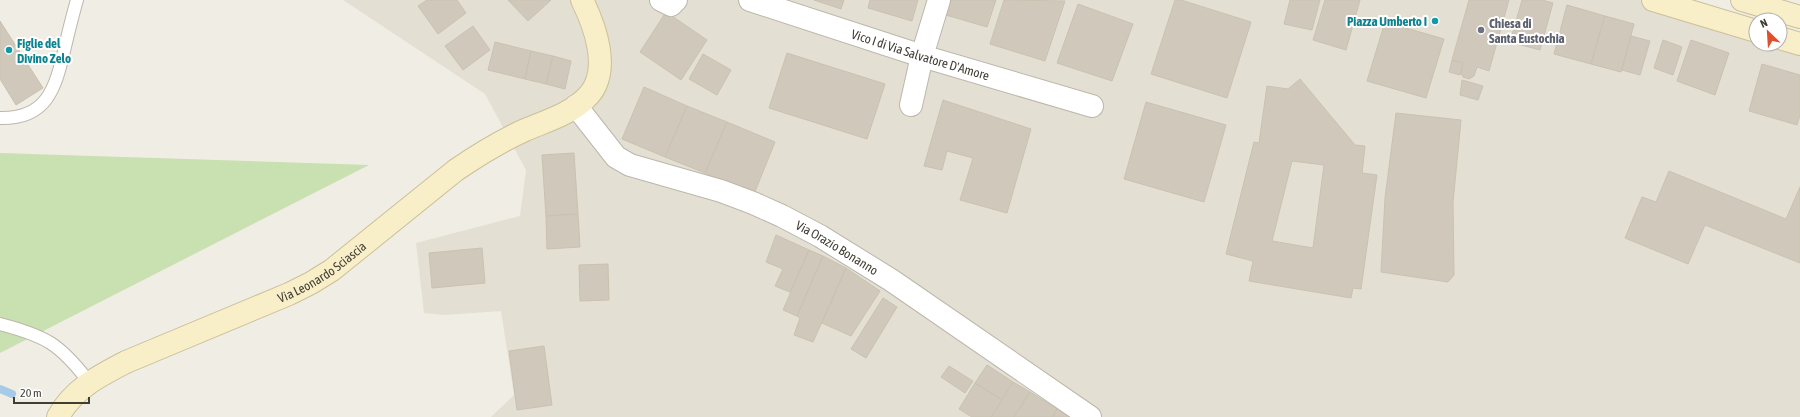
<svg xmlns="http://www.w3.org/2000/svg" width="1800" height="417" viewBox="0 0 1800 417" font-family="'Asap Condensed',sans-serif">
<rect width="100%" height="100%" fill="#f0ede4"/>
<path fill="#e3dfd3" d="M 343,0 L 1639,0 L 1756,34 L 1756,44 L 1780,44 L 1800,47 L 1800,417 L 491,417 L 514,395 L 501,311 L 445,315 L 424,313 L 416,243 L 520,216 L 526,170 L 485,94 Z"/>
<path fill="#c9e0b1" d="M 0,153 L 369,165 L 0,353 Z"/>
<g fill="none" stroke-linecap="round" stroke-linejoin="round">
<path stroke="#a7cae6" stroke-width="8" d="M 0,389 L 12,394"/>
</g>
<g fill="#d0c9bb" stroke="#cac1af" fill-rule="evenodd">
<path d="M 427,0 L 457,0 L 466,13 L 438,34 L 418,6 Z"/>
<path d="M 508,0 L 551,0 L 528,21 Z"/>
<path d="M 814,0 L 844,0 L 841,9 Z"/>
<path d="M 870,0 L 918,0 L 912,21 L 868,8 Z"/>
<path d="M 951,0 L 996,0 L 987,27 L 946,15 Z"/>
<path d="M 1004,0 L 1065,1 L 1045,61 L 990,44 Z"/>
<path d="M 1175,0 L 1181,0 L 1251,22 L 1227,98 L 1151,74 Z"/>
<path d="M 1290,0 L 1320,0 L 1312,30 L 1284,24 Z"/>
<path d="M 1325,0 L 1360,0 L 1346,50 L 1313,40 Z"/>
<path d="M 1469,0 L 1509,0 L 1489,71 L 1477,67 L 1474,76 L 1469,79 L 1463,77 L 1461,73 L 1463,63 L 1452,60 Z"/>
<path d="M 1522,0 L 1542,0 L 1553,3 L 1540,50 L 1510,42 Z"/>
<path d="M 1078,4 L 1133,24 L 1112,81 L 1057,63 Z"/>
<path d="M 1567,5 L 1605,16 L 1591,64 L 1554,54 Z"/>
<path d="M 666,12 L 707,40 L 681,80 L 640,52 Z"/>
<path d="M 1605,16 L 1634,24 L 1621,72 L 1591,64 Z"/>
<path d="M 0,21 L 43,88 L 16,105 L 0,79 Z"/>
<path d="M 1385,22 L 1444,39 L 1426,98 L 1367,81 Z"/>
<path d="M 473,26 L 490,50 L 463,70 L 445,46 Z"/>
<path d="M 1631,36 L 1650,41 L 1640,75 L 1622,70 Z"/>
<path d="M 1663,40 L 1682,47 L 1673,75 L 1654,68 Z"/>
<path d="M 1691,40 L 1729,53 L 1715,95 L 1677,81 Z"/>
<path d="M 495,42 L 531,51 L 525,79 L 488,70 Z"/>
<path d="M 531,51 L 553,56 L 546,84 L 525,79 Z"/>
<path d="M 787,53 L 885,84 L 867,139 L 769,108 Z"/>
<path d="M 703,54 L 731,70 L 717,95 L 689,79 Z"/>
<path d="M 553,56 L 571,61 L 565,89 L 546,84 Z"/>
<path d="M 1452,60 L 1463,63 L 1460,75 L 1449,72 Z"/>
<path d="M 1762,64 L 1800,75 L 1800,115 L 1797,125 L 1749,111 Z"/>
<path d="M 1300,79 L 1355,145 L 1365,146 L 1362,173 L 1377,175 L 1361,289 L 1353,288 L 1351,298 L 1249,281 L 1253,261 L 1226,254 L 1254,142 L 1259,143 L 1267,86 L 1288,89 ZM 1292,161 L 1324,165 L 1313,248 L 1272,241 Z"/>
<path d="M 1462,80 L 1483,86 L 1478,100 L 1460,95 Z"/>
<path d="M 644,87 L 687,106 L 665,157 L 622,139 Z"/>
<path d="M 943,100 L 1031,129 L 1007,213 L 960,200 L 973,158 L 947,151 L 942,170 L 924,166 Z"/>
<path d="M 1146,102 L 1226,125 L 1204,202 L 1124,179 Z"/>
<path d="M 687,106 L 727,122 L 705,173 L 665,157 Z"/>
<path d="M 1396,113 L 1461,120 L 1453,202 L 1454,275 L 1448,282 L 1381,272 L 1385,198 Z"/>
<path d="M 727,122 L 775,142 L 754,194 L 705,173 Z"/>
<path d="M 574,153 L 578,214 L 546,216 L 542,155 Z"/>
<path d="M 1669,171 L 1786,219 L 1800,187 L 1800,263 L 1705,225 L 1688,264 L 1625,238 L 1642,197 L 1656,202 Z"/>
<path d="M 578,214 L 580,247 L 547,249 L 546,216 Z"/>
<path d="M 776,235 L 809,250 L 790,292 L 775,286 L 783,269 L 766,262 Z"/>
<path d="M 482,248 L 485,283 L 432,288 L 429,253 Z"/>
<path d="M 809,250 L 823,256 L 797,316 L 783,310 Z"/>
<path d="M 823,256 L 846,268 L 813,342 L 794,335 L 800,318 L 797,316 Z"/>
<path d="M 608,264 L 609,300 L 580,301 L 579,265 Z"/>
<path d="M 846,268 L 880,291 L 851,336 L 822,323 Z"/>
<path d="M 883,298 L 897,307 L 866,358 L 851,349 Z"/>
<path d="M 544,346 L 552,405 L 517,410 L 509,351 Z"/>
<path d="M 987,365 L 1013,382 L 1002,400 L 975,383 Z"/>
<path d="M 949,366 L 973,381 L 965,393 L 941,377 Z"/>
<path d="M 1013,382 L 1030,392 L 1014,417 L 991,417 Z"/>
<path d="M 975,383 L 1002,400 L 991,417 L 972,417 L 959,409 Z"/>
<path d="M 1030,392 L 1057,409 L 1053,417 L 1014,417 Z"/>
<path d="M 1057,409 L 1070,417 L 1053,417 Z"/>
</g>
<g fill="none" stroke-linecap="round" stroke-linejoin="round">
<g stroke="#bdb7ab" stroke-width="14">
<g id="lane">
<path d="M 0,118 C 46,119 55,90 64,51 C 68,34 72,17 77,0"/>
<path d="M 0,324 C 46,336 60,344 89,382"/>
</g>
</g>
<g stroke="#bdb7ab" stroke-width="24">
<g id="street">
<path d="M 661,0 L 671,5 L 676,0"/>
<path id="s1" d="M 750,0 L 922,56 L 1092,106"/>
<path d="M 911,105 L 922,56 L 939,0"/>
<path id="s2" d="M 576,106 L 616,157 L 630,165 L 721,191 L 753,203 L 782,216 L 820,236 L 891,280 L 1090,417"/>
</g>
</g>
<g stroke="#cbc099" stroke-width="24">
<g id="secondary">
<path d="M 1653,0 L 1756,31"/>
<path d="M 1742,0 L 1800,17"/>
<path d="M 1780,38 L 1800,44"/>
<path id="s3" d="M 58,417 C 73,389 99,376 126,362 L 289,294 L 311,283 L 332,270 L 456,170 C 478,155 501,141 525,130 C 546,121 572,114 589,95 C 611,70 595,26 582,0"/>
</g>
</g>
<use href="#lane" stroke="#fff" stroke-width="12"/>
<use href="#street" stroke="#fff" stroke-width="22"/>
<use href="#secondary" stroke="#f8eec7" stroke-width="22"/>
</g>
<g fill="#0f9aa8" stroke="#fff" stroke-width="1.5">
<circle cx="1435" cy="21" r="4"/>
<circle cx="9" cy="50" r="4"/>
</g>
<circle fill="#6b7280" stroke="#fff" stroke-width="1.5" cx="1481" cy="30" r="4"/>
<g text-anchor="middle" stroke-width="4" stroke-linejoin="round" paint-order="stroke">
<g font-size="13" font-weight="bold" fill="#0d838f" stroke="#fff" text-anchor="end">
<text x="1427" y="26">Piazza Umberto I</text>
<text x="17" y="48" text-anchor="start">Figlie del<tspan x="17" dy="15">Divino Zelo</tspan></text>
</g>
<g font-size="13" font-weight="bold" fill="#5b616d" stroke="#fff" text-anchor="start">
<text x="1489" y="28">Chiesa di<tspan x="1489" dy="15">Santa Eustochia</tspan></text>
</g>
<g font-size="13" fill="#413d35" stroke="#fff">
<text dy="5" stroke="none"><textPath href="#s1" startOffset="179">Vico I di Via Salvatore D'Amore</textPath></text>
<text dy="5" stroke="none"><textPath href="#s2" startOffset="305">Via Orazio Bonanno</textPath></text>
<text dy="5" stroke="none"><textPath href="#s3" startOffset="305">Via Leonardo Sciascia</textPath></text>
</g>
</g>
<g transform="translate(1768 32) rotate(335)"><circle r="19" fill="#ffffff" stroke="#b3b1ae"/>
<path d="M0-3L7 15L0 10L-7 15Z" fill="#e04e2b"/>
<text y="-6" font-size="11" font-weight="bold" text-anchor="middle" fill="#413d35">N</text>
</g>
<path d="M14 397v6h75v-6" fill="none" stroke="#413d35" stroke-width="2"/>
<text x="20" y="397" font-size="12" fill="#413d35" stroke="#ffffff" stroke-width="3" paint-order="stroke">20 m</text>
</svg>
